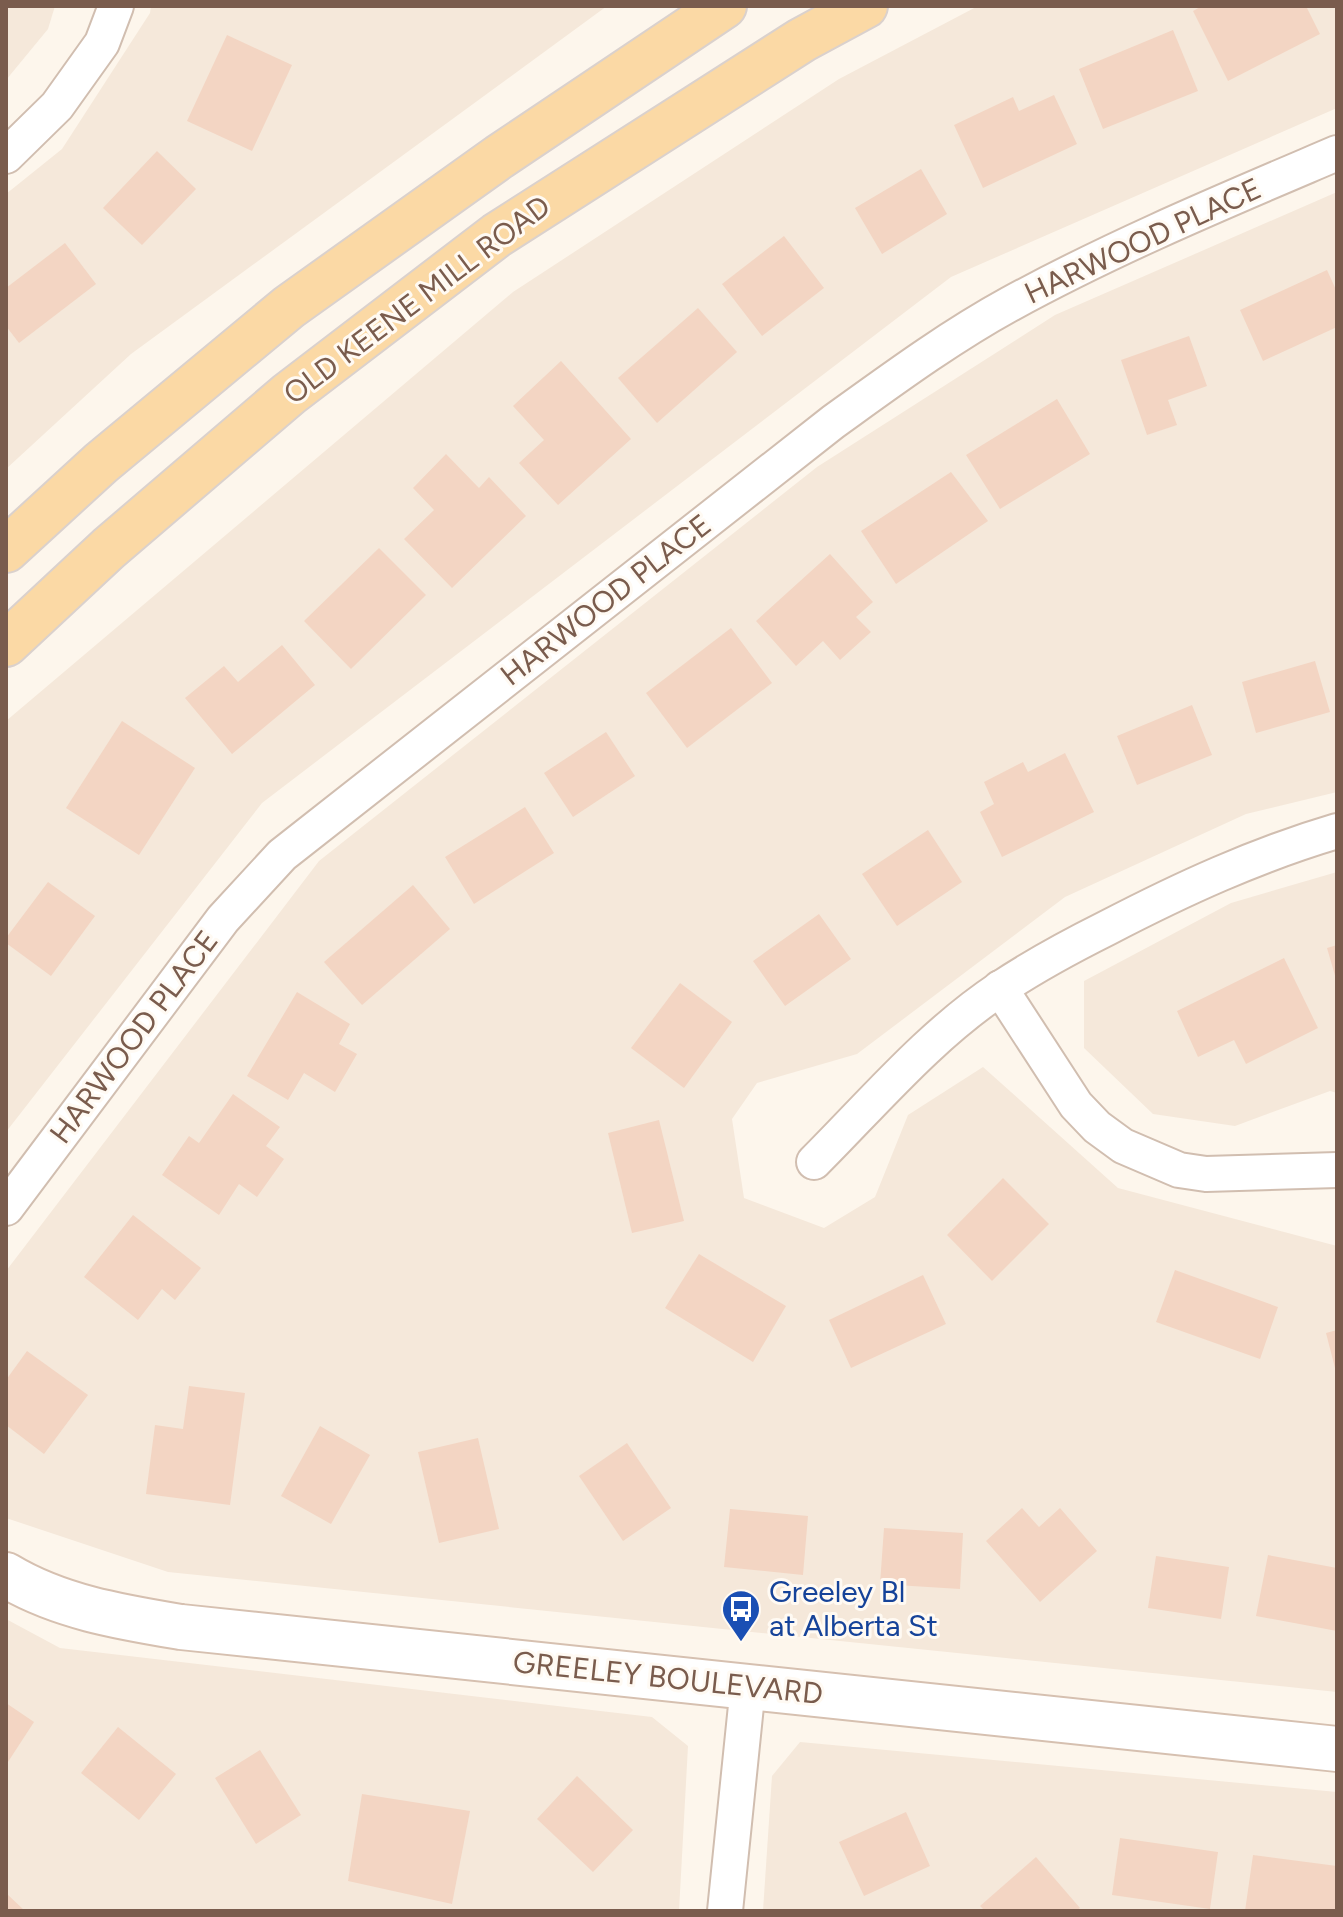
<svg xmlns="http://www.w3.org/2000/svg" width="1343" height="1917" viewBox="0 0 1343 1917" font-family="Figtree,sans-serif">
<rect width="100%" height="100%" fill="#fdf6ec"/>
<g fill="#f5e8da">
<path d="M 6,6 L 55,6 L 48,29 L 6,80 Z"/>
<path d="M 151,6 L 607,6 L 131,354 L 6,469 L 6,194 L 62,149 L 150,13 Z"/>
<path d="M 978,6 L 1337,6 L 1337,108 L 951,277 L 262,803 L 6,1132 L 6,721 L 513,292 L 839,79 Z"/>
<path d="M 1337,192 L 1337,792 L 1246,814 L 1065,897 L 857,1054 L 757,1083 L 732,1119 L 744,1198 L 824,1228 L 875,1197 L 908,1115 L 983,1067 L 1118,1188 L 1337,1246 L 1337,1692 L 168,1572 L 6,1518 L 6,1271 L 319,861 L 817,467 L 1055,315 Z"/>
<path d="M 1337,872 L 1337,1093 L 1330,1091 L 1235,1126 L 1153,1114 L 1084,1048 L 1084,981 L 1231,903 Z"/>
<path d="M 6,1619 L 60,1648 L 652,1717 L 688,1746 L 679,1911 L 6,1911 Z"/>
<path d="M 800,1742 L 1337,1792 L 1337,1911 L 763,1911 L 772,1776 Z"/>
</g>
<g fill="#f3d5c3">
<path d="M 1202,6 L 1306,6 L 1320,34 L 1228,81 L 1193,11 Z"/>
<path d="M 1173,30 L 1198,91 L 1103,129 L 1079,69 Z"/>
<path d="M 227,35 L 292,65 L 252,151 L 187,121 Z"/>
<path d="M 1054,95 L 1077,144 L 983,188 L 954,125 L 1013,97 L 1019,111 Z"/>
<path d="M 157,151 L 196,189 L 142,245 L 103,208 Z"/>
<path d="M 921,169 L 947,214 L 882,254 L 855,208 Z"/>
<path d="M 784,236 L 824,288 L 762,336 L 722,284 Z"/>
<path d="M 65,243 L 96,284 L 19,343 L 6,326 L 6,288 Z"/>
<path d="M 1327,270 L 1337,292 L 1337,327 L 1263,361 L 1240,310 Z"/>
<path d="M 698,308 L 737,352 L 657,423 L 618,378 Z"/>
<path d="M 1189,336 L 1207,386 L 1168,400 L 1177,425 L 1147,435 L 1121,360 Z"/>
<path d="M 561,361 L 631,439 L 558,505 L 519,463 L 544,440 L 513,406 Z"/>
<path d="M 1057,399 L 1090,454 L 1000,509 L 966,455 Z"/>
<path d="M 446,454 L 479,488 L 489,477 L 526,516 L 452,588 L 404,539 L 434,510 L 413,488 Z"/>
<path d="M 951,472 L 988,521 L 896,584 L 861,531 Z"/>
<path d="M 379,548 L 426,595 L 351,669 L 304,621 Z"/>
<path d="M 830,554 L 873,602 L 856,617 L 871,632 L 840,660 L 823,641 L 796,666 L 756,621 Z"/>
<path d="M 731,628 L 772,683 L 687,748 L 646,693 Z"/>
<path d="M 282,645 L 315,685 L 232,754 L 185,698 L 224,666 L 238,682 Z"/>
<path d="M 1315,661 L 1330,712 L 1256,733 L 1242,682 Z"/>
<path d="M 1192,705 L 1212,755 L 1137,785 L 1117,736 Z"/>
<path d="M 122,721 L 195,768 L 139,855 L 66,808 Z"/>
<path d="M 606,732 L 635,776 L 573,817 L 544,773 Z"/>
<path d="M 1065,753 L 1094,812 L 1002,857 L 980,812 L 994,804 L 984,782 L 1023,762 L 1028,772 Z"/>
<path d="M 525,807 L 554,853 L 474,904 L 445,857 Z"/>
<path d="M 928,830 L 962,882 L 897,926 L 862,874 Z"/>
<path d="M 48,882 L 95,916 L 51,976 L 6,943 L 6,938 Z"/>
<path d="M 413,885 L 450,929 L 362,1005 L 324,962 Z"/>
<path d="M 819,914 L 851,959 L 785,1006 L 753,961 Z"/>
<path d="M 1337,945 L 1337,979 L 1336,979 L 1327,948 Z"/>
<path d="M 1284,958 L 1318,1028 L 1246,1064 L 1234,1040 L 1198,1057 L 1177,1011 Z"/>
<path d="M 680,983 L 732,1022 L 684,1088 L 631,1048 Z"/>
<path d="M 297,992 L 350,1024 L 339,1044 L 357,1054 L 335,1092 L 304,1073 L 288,1100 L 247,1076 Z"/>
<path d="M 233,1094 L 280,1127 L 266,1146 L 284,1159 L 257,1197 L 239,1184 L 219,1215 L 162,1175 L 189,1136 L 199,1143 Z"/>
<path d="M 659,1120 L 684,1221 L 632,1233 L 608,1133 Z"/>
<path d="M 1003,1178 L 1049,1224 L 992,1281 L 947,1235 Z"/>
<path d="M 133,1215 L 201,1268 L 175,1300 L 162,1289 L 138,1320 L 84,1277 Z"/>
<path d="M 699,1254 L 786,1306 L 753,1362 L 665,1308 Z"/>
<path d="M 1175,1270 L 1278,1307 L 1260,1359 L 1156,1322 Z"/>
<path d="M 923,1275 L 946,1324 L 851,1368 L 829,1320 Z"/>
<path d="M 1337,1330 L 1337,1372 L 1336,1372 L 1326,1333 Z"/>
<path d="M 27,1351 L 88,1395 L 44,1454 L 6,1425 L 6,1380 Z"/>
<path d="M 189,1386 L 245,1393 L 230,1505 L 146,1494 L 155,1425 L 183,1429 Z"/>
<path d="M 320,1426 L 370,1455 L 331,1524 L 281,1496 Z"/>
<path d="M 478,1438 L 499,1529 L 439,1543 L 418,1452 Z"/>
<path d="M 627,1443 L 671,1508 L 623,1541 L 579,1476 Z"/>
<path d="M 1022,1508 L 1039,1527 L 1060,1508 L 1097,1551 L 1040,1602 L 986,1541 Z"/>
<path d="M 730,1509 L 808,1516 L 803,1575 L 724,1567 Z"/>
<path d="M 884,1528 L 963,1533 L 960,1589 L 880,1584 Z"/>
<path d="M 1268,1555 L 1337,1568 L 1337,1631 L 1256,1616 Z"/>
<path d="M 1156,1556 L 1229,1567 L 1221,1619 L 1148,1608 Z"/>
<path d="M 6,1703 L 34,1722 L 6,1765 Z"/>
<path d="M 118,1727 L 176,1774 L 139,1820 L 81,1773 Z"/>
<path d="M 260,1750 L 301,1815 L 256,1844 L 215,1778 Z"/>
<path d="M 577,1776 L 633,1830 L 593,1872 L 537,1819 Z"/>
<path d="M 362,1794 L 470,1811 L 452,1904 L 348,1881 Z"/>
<path d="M 906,1812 L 930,1866 L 864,1896 L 839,1842 Z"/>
<path d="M 1120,1838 L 1218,1852 L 1210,1909 L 1112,1895 Z"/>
<path d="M 1253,1855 L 1337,1866 L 1337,1911 L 1245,1911 Z"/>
<path d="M 1036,1857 L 1080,1908 L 1076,1911 L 985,1911 L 980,1906 Z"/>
<path d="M 6,1893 L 25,1911 L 6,1911 Z"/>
</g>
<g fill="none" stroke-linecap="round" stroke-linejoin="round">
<g stroke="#d1beb0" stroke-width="38">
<g id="street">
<path d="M 6,156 L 57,106 L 102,43 L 116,6"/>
<path d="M 1000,988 L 1076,1105 L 1097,1127 L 1123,1146 L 1179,1170 L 1206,1174 L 1337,1170"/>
<path d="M 814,1162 C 873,1103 930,1035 1001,988 C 1034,966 1071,946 1107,928 C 1182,889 1256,855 1337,831"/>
<path d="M 6,1208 L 223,919 L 282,855 L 833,422 C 890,381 948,338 1010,304 C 1116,246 1227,200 1337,153"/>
<path d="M 725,1911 L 748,1686"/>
</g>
</g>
<g stroke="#d6c0b0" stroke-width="48">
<path id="secondary" d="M 6,1575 C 59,1607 121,1617 181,1627 L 1337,1749"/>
</g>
<g stroke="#dad1cd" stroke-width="48">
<g id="primary">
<path d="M 6,550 L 101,463 L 289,307 L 499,157 L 724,6"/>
<path d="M 6,644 L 109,548 L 289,394 L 497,235 L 802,40 L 865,6"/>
</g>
</g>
<use href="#street" stroke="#fff" stroke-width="34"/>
<use href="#secondary" stroke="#fff" stroke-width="44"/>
<use href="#primary" stroke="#fbd9a5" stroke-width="44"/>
</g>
<defs>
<g id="bus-pin" transform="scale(2)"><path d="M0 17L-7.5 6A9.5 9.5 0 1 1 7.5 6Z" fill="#1a4fb4" stroke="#fffaf3"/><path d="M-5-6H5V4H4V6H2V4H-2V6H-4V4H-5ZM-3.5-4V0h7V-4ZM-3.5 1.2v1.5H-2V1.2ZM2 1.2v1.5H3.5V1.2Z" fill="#fff"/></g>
</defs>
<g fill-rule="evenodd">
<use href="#bus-pin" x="741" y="1609"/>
</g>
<g text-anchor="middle" stroke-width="6" stroke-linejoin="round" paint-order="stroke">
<g font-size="30" fill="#7a5c4d" stroke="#fffaf3">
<text transform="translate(1143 241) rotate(-25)" y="10">HARWOOD PLACE</text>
<text transform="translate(417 300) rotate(-37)" y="10">OLD KEENE MILL ROAD</text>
<text transform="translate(606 600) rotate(-38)" y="10">HARWOOD PLACE</text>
<text transform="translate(134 1037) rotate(-53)" y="10">HARWOOD PLACE</text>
<text transform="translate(668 1678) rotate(6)" y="10">GREELEY BOULEVARD</text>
</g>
<g font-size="30" fill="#164399" stroke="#fffaf3" text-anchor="start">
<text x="769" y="1602">Greeley Bl<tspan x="769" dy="34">at Alberta St</tspan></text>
</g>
</g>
<rect width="1343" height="1917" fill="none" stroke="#7a5c4d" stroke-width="16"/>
</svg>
